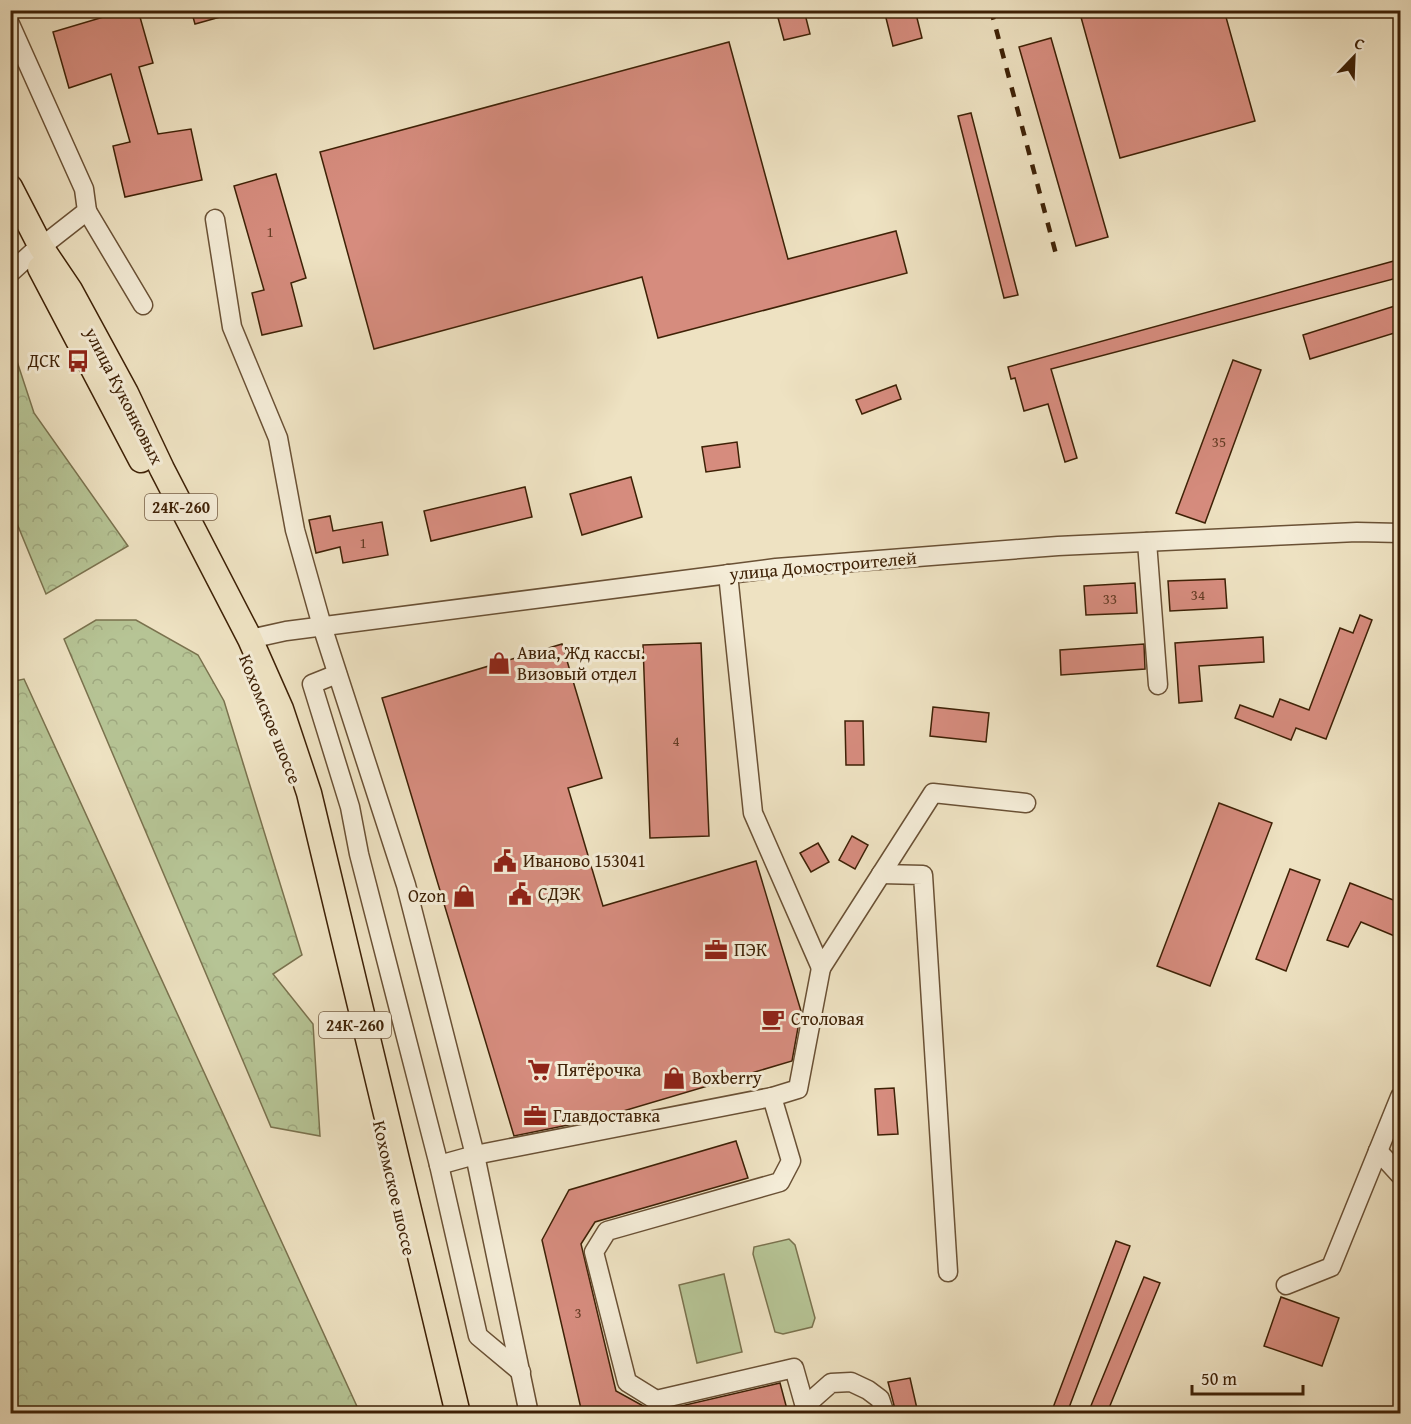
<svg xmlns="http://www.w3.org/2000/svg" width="1411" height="1424" viewBox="0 0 1411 1424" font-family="'Gentium Book Plus',serif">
<defs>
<pattern id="forest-crowns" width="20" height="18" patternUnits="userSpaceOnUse" patternTransform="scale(1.5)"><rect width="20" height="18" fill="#b6c495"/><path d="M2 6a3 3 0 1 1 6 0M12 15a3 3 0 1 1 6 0" fill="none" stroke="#9ea87f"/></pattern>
</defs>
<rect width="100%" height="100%" fill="#eee2c2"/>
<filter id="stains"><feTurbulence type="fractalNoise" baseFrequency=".00333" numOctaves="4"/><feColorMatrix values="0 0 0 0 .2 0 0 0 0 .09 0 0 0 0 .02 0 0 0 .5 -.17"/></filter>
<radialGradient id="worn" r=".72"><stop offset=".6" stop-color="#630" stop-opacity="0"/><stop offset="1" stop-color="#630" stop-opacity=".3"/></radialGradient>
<g fill="#b6c495" stroke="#7a724e" stroke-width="1.5">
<path d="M 789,1239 L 795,1245 L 815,1318 L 812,1327 L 783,1334 L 775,1332 L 753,1254 L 754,1247 Z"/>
<path d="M 724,1274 L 742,1352 L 697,1363 L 679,1285 Z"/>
</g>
<g fill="url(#forest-crowns)" stroke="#7a724e" stroke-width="1.5">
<path d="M 10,340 L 34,413 L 128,546 L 46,594 L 11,509 Z"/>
<path d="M 96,620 L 136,620 L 198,655 L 224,701 L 302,955 L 273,974 L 313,1024 L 320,1136 L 271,1127 L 64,639 Z"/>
<path d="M 24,679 L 360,1413 L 11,1413 L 10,682 Z"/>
</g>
<g fill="#d68c7e" stroke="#3e2106" stroke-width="1.5">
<path d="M 127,10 L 138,10 L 153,63 L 139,67 L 158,134 L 191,129 L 202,180 L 125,197 L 113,146 L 130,142 L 111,74 L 69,88 L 53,32 Z"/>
<path d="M 191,10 L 230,10 L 231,14 L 195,24 Z"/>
<path d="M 789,10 L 804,10 L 810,34 L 784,40 L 777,14 Z"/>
<path d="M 884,10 L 915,10 L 922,38 L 893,46 Z"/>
<path d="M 1079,10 L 1224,10 L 1255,121 L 1120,158 Z"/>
<path d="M 1051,38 L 1108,237 L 1076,246 L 1019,47 Z"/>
<path d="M 729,42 L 788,259 L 896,231 L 907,273 L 658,338 L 642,277 L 374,349 L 320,152 Z"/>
<path d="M 971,113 L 1018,295 L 1004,298 L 958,116 Z"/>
<path d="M 276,174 L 306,278 L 291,283 L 302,326 L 262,335 L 252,293 L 264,290 L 234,186 Z"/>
<path d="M 1401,259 L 1401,277 L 1051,369 L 1077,458 L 1065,462 L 1048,404 L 1024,411 L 1015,378 L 1011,379 L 1008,367 Z"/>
<path d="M 1401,304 L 1401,331 L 1310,359 L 1303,335 Z"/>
<path d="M 1233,360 L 1261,370 L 1205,523 L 1176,513 Z"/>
<path d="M 896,385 L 901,399 L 862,414 L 856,400 Z"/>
<path d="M 737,442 L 740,467 L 706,472 L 702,447 Z"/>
<path d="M 631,477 L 642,517 L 582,535 L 570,494 Z"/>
<path d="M 525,487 L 532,517 L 431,541 L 424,511 Z"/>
<path d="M 330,516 L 333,531 L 382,522 L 388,555 L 343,563 L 340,547 L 316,553 L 309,520 Z"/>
<path d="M 1225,579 L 1227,608 L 1170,611 L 1168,581 Z"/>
<path d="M 1135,583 L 1137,613 L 1086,615 L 1084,586 Z"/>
<path d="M 1360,615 L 1372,620 L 1326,739 L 1296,728 L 1291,740 L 1235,718 L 1240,705 L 1273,717 L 1280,699 L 1309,710 L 1340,628 L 1353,633 Z"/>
<path d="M 1263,637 L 1264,662 L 1199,666 L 1202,701 L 1179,703 L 1175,643 Z"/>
<path d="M 701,643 L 709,836 L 650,838 L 643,645 Z"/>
<path d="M 562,644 L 602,778 L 568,788 L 603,906 L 756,861 L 801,1011 L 792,1061 L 593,1120 L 514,1136 L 382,698 Z"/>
<path d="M 1144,644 L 1145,669 L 1061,675 L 1060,650 Z"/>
<path d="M 933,707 L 989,713 L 986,742 L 930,736 Z"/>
<path d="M 845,721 L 863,721 L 864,765 L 846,765 Z"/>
<path d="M 1219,803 L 1272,823 L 1210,986 L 1157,966 Z"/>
<path d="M 852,836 L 868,845 L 855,869 L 839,860 Z"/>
<path d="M 818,843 L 829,862 L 811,872 L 800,853 Z"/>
<path d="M 1290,869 L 1320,880 L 1286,971 L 1256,959 Z"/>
<path d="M 1350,883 L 1401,903 L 1401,929 L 1397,937 L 1361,922 L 1348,947 L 1327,940 Z"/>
<path d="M 894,1088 L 898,1134 L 878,1135 L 875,1089 Z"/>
<path d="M 736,1141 L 748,1178 L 595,1222 L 581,1244 L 616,1391 L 656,1413 L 582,1413 L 542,1240 L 569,1190 Z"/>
<path d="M 1116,1241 L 1130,1246 L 1067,1413 L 1051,1413 Z"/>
<path d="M 1144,1277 L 1160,1283 L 1107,1413 L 1088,1413 Z"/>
<path d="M 1281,1297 L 1339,1318 L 1322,1366 L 1264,1346 Z"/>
<path d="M 910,1378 L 918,1413 L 896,1413 L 888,1382 Z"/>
<path d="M 780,1383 L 788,1413 L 668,1413 L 668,1409 Z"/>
</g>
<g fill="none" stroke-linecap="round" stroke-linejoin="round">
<g stroke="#6a5135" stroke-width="21">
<g id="minor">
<path d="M 10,24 L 84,189 L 87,211 L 41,247"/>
<path d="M 87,211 L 143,305"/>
<path d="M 215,219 L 232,327 L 278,438 L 295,530 L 322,626 L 406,885 L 475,1155 L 529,1414"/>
<path d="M 10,273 L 32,253"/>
<path d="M 1147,542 L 1158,685"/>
<path d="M 728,574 L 753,813 L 821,968 L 933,793 L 1026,803"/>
<path d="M 250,639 L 286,631 L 776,568 L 1058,546 L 1357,532 L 1400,533"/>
<path d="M 337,674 L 312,684 L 350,807 L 359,854 L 439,1165 L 478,1336 L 521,1372"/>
<path d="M 881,874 L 923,875 L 948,1272"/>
<path d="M 772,1097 L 791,1161 L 780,1182 L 607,1231 L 594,1252 L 627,1382 L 656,1400 L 794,1368 L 807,1414"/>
<path d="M 1378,1151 L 1400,1175"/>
<path d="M 439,1165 L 475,1155 L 772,1097 L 798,1089 L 821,968"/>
<path d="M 1286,1285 L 1331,1267 L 1400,1097"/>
<path d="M 805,1406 L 831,1383 L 851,1382 L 868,1390 L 880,1399 L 885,1414"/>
</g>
</g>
<g stroke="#3e2106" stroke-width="27">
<g id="major">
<path d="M 10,187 L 41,247 L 70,290 L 126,393 L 162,469 L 250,639 L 281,709 L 309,793 L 458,1414"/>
<path d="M 40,268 L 141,460"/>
</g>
</g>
<use href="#minor" stroke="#f4ecd7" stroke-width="18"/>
<use href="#major" stroke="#eee2c2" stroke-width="24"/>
<path stroke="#3e2106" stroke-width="4.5" stroke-dasharray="10 10" stroke-linecap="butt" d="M 991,10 L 1057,258"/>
</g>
<defs>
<g id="bus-bare" transform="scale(1.8)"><path d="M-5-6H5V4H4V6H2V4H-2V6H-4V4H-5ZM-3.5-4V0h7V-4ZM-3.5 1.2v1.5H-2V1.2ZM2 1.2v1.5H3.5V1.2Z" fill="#8f2418" stroke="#f4ecd7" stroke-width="2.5" paint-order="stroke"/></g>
<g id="shop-bare" transform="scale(1.8)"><path d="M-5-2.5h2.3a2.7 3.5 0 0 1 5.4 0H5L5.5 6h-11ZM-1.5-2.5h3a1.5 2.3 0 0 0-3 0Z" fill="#8f2418" stroke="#f4ecd7" stroke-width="2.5" paint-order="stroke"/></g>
<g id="civic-bare" transform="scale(1.8)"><path d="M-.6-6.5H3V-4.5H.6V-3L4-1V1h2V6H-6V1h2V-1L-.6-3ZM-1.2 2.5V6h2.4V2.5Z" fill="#8f2418" stroke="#f4ecd7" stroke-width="2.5" paint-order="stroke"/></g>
<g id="office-bare" transform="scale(1.8)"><path d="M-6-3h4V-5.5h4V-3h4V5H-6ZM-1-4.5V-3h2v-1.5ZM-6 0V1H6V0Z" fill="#8f2418" stroke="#f4ecd7" stroke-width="2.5" paint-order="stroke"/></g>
<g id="cafe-bare" transform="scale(1.8)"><path d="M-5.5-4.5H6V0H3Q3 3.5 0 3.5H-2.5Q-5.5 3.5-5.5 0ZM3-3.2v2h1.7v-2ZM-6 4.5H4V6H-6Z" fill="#8f2418" stroke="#f4ecd7" stroke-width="2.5" paint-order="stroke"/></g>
<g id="supermarket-bare" transform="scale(1.8)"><path d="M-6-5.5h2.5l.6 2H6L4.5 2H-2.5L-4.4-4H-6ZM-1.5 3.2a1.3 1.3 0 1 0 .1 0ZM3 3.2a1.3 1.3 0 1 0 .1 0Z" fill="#8f2418" stroke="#f4ecd7" stroke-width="2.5" paint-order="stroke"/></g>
</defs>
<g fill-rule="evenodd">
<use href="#bus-bare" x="78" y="361"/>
<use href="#shop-bare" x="499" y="663"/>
<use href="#civic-bare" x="505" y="861"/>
<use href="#civic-bare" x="520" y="894"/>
<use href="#shop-bare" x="464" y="896"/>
<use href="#office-bare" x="716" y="950"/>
<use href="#cafe-bare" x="773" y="1019"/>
<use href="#supermarket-bare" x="539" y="1070"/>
<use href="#shop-bare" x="674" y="1078"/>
<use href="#office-bare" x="535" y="1116"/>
</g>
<g text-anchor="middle" stroke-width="6" stroke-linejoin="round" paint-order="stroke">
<g font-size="15" fill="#643c24">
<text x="270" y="237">1</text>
<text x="1219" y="447">35</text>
<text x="363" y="548">1</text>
<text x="1198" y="600">34</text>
<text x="1110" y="604">33</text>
<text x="676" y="746">4</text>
<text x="578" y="1318">3</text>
</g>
<g fill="#f4ecd7" stroke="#755e45" stroke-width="1.5">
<rect x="145" y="494" width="72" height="26" rx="4.5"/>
<rect x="319" y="1012" width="72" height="26" rx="4.5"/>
</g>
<g font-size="16" font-weight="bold" fill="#3e2106">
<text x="181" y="513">24К-260</text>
<text x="355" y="1031">24К-260</text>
</g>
<g font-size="18" fill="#3e2106" stroke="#f4ecd7" text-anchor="start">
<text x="60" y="367" text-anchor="end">ДСК</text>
<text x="517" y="659">Авиа, Жд кассы.<tspan x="517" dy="21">Визовый отдел</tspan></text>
<text x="523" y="867">Иваново 153041</text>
<text x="538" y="900">СДЭК</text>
<text x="446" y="902" text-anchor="end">Ozon</text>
<text x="734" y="956">ПЭК</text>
<text x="791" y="1025">Столовая</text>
<text x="557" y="1076">Пятёрочка</text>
<text x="692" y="1084">Boxberry</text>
<text x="553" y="1122">Главдоставка</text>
</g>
<g font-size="18" fill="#3e2106" stroke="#f4ecd7">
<text transform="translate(124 396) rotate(63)" y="6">улица Куконковых</text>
<text transform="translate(823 566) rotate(-5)" y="6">улица Домостроителей</text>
<text transform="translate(270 719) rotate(68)" y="6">Кохомское шоссе</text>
<text transform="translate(394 1188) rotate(77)" y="6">Кохомское шоссе</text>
</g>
</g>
<rect width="1411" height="1424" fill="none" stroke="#eee2c2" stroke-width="36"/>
<rect x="12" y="12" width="1387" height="1400" fill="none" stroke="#3e2106" stroke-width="3"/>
<rect x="18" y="18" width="1375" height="1388" fill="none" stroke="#3e2106" stroke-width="1.5"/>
<g transform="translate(1354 57) rotate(23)" stroke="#f4ecd7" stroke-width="4.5" paint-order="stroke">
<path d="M0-4.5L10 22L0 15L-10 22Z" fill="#3e2106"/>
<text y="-9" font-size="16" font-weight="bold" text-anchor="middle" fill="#3e2106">С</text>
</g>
<path d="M1192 1385v9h111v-9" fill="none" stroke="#3e2106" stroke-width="3"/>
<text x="1201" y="1385" font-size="18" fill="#3e2106" stroke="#f4ecd7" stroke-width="4.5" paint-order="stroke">50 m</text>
<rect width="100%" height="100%" filter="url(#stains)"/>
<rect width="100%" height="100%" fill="url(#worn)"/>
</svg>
